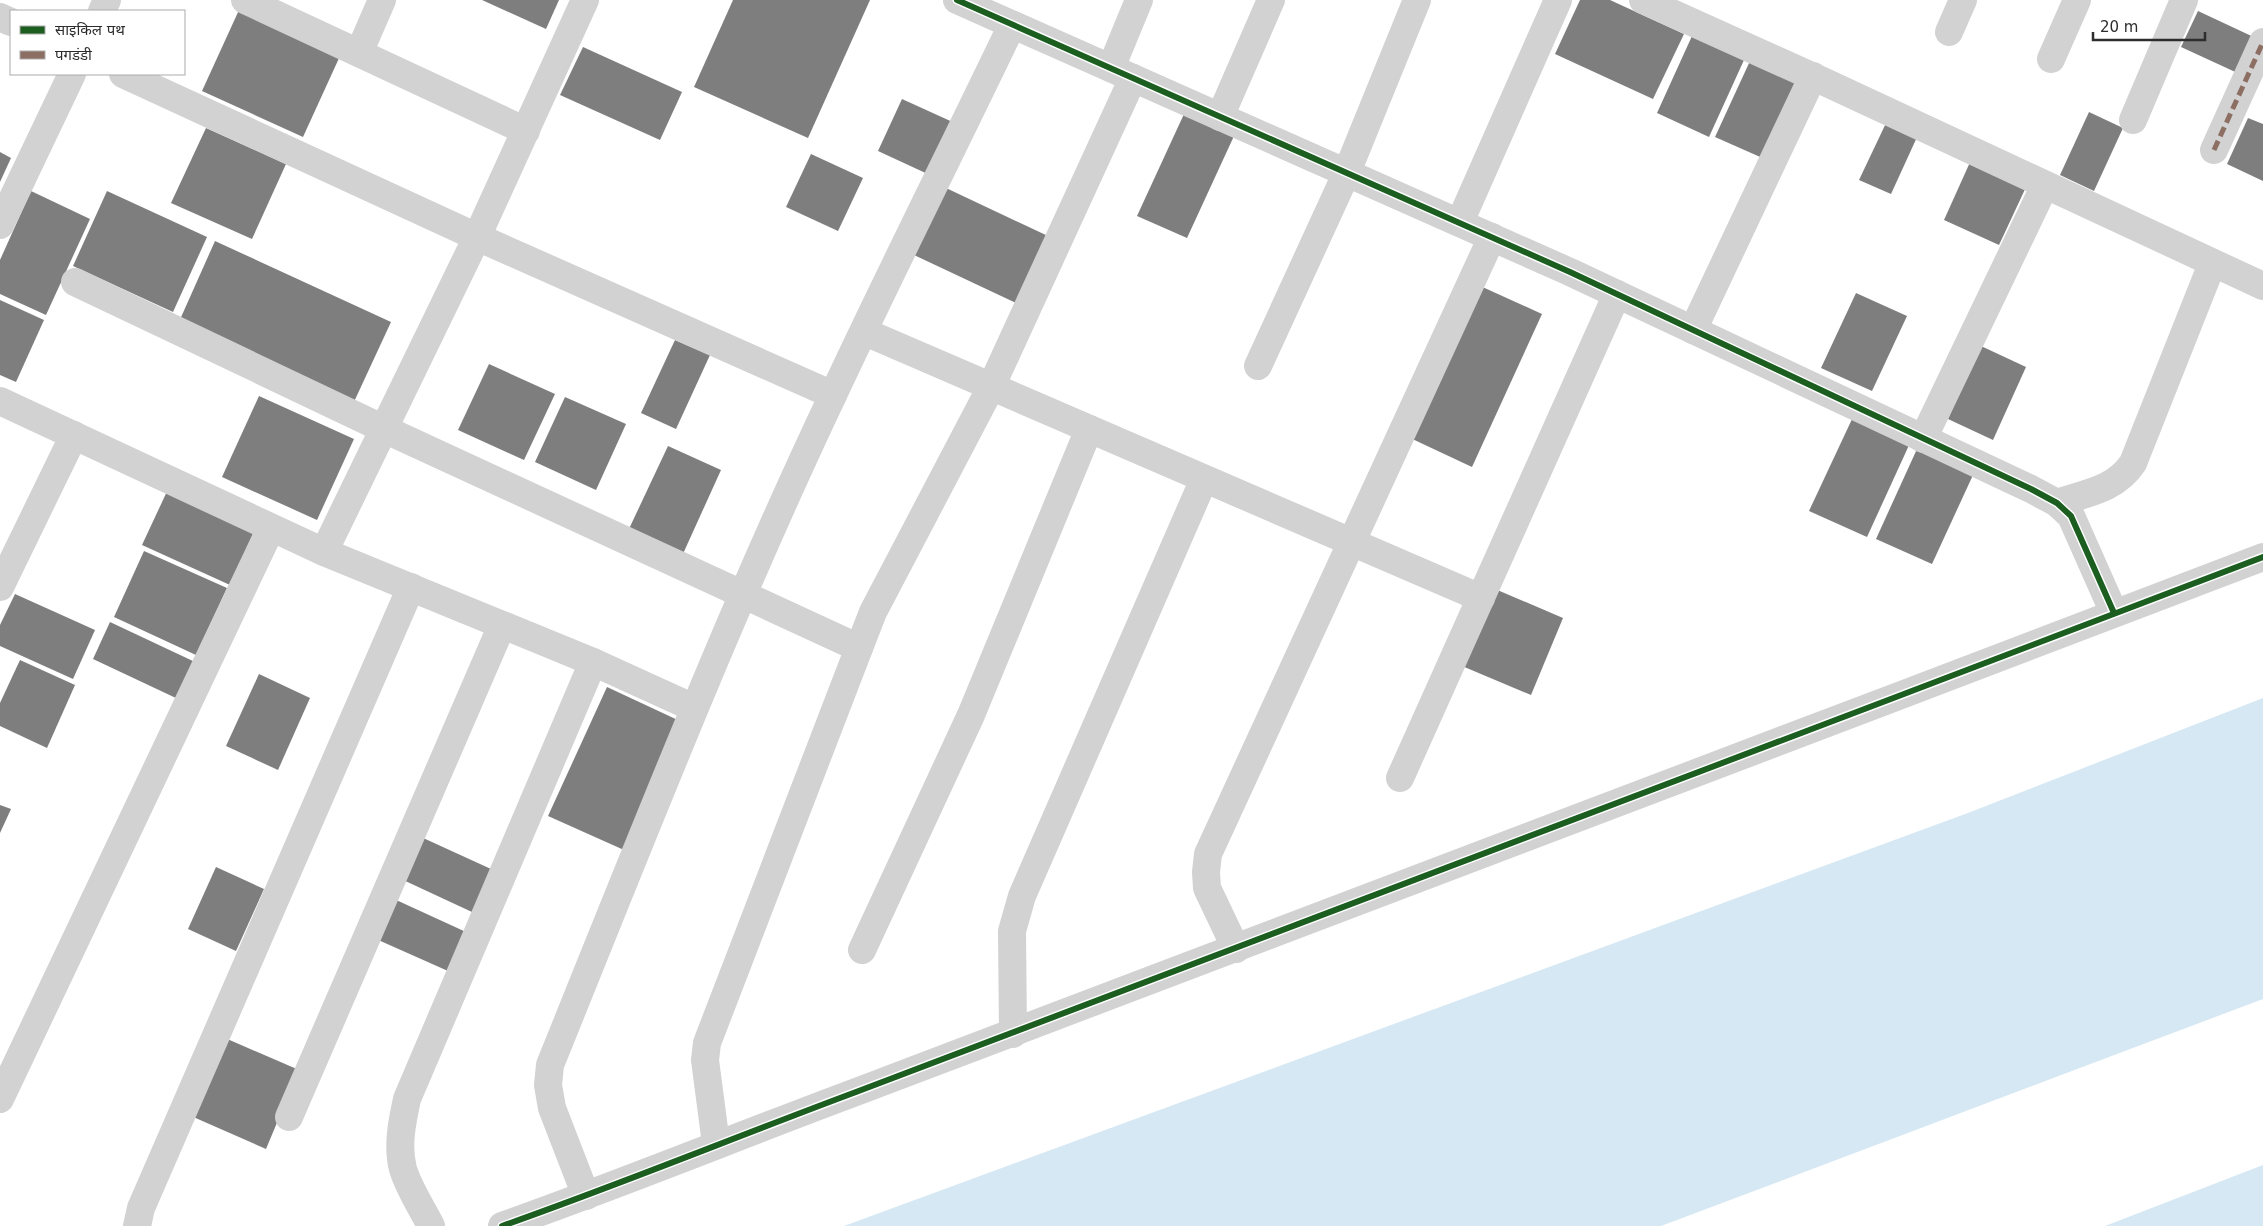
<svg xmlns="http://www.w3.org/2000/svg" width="2263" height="1226" viewBox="0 0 2263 1226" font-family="'DejaVu Sans','Noto Sans Devanagari',sans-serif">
<rect width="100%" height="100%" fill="#fff"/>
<g fill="#d5e8f3">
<path d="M 2263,698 L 2263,999 L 1661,1226 L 844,1226 L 1968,813 Z"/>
<path d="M 2263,1165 L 2263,1226 L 2105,1226 Z"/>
</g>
<g fill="#7e7e7e">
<path d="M 482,0 L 559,0 L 546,29 Z"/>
<path d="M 733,0 L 870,0 L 808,138 L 694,87 Z"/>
<path d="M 1580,0 L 1610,0 L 1684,34 L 1653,99 L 1555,54 Z"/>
<path d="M 239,10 L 340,56 L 303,137 L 202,91 Z"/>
<path d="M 2198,11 L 2260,40 L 2244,76 L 2181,47 Z"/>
<path d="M 1692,36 L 1744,60 L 1709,137 L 1657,113 Z"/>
<path d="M 583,47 L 682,92 L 660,140 L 560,95 Z"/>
<path d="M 1750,61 L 1801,85 L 1767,160 L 1715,137 Z"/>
<path d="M 902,99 L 957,124 L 932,176 L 878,151 Z"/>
<path d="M 2089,112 L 2123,128 L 2094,191 L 2060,175 Z"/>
<path d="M 1184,114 L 1234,136 L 1187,238 L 1137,216 Z"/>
<path d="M 2248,118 L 2263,124 L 2263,181 L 2227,164 Z"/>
<path d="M 1887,121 L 1918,135 L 1891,194 L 1859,180 Z"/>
<path d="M 206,128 L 286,164 L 252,239 L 171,203 Z"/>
<path d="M 0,152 L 11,158 L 0,182 Z"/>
<path d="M 811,154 L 863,178 L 838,231 L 786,207 Z"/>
<path d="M 1971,160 L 2027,185 L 1999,245 L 1944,220 Z"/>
<path d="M 946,188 L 1048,236 L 1016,303 L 914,255 Z"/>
<path d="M 31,191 L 90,219 L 46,315 L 0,294 L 0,260 Z"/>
<path d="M 107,191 L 207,237 L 173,312 L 73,266 Z"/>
<path d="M 215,241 L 391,322 L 353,404 L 178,324 Z"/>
<path d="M 1478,285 L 1542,314 L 1472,467 L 1408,437 Z"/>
<path d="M 1856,293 L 1907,316 L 1872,391 L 1821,368 Z"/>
<path d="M 0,300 L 44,320 L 16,382 L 0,375 Z"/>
<path d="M 675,340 L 710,355 L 676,429 L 641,413 Z"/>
<path d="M 1981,346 L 2026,367 L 1993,440 L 1948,419 Z"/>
<path d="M 489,364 L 555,394 L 524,460 L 458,430 Z"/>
<path d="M 259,396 L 354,439 L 317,520 L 222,477 Z"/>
<path d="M 565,397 L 626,424 L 596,490 L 535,462 Z"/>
<path d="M 1853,417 L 1910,443 L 1867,537 L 1809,511 Z"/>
<path d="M 668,446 L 721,470 L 682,556 L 628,531 Z"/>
<path d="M 1917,449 L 1973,475 L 1932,564 L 1876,539 Z"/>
<path d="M 170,485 L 257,525 L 230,585 L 142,545 Z"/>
<path d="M 144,551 L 227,588 L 196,655 L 114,617 Z"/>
<path d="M 1495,589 L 1563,618 L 1531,695 L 1462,666 Z"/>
<path d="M 15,594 L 95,630 L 73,679 L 0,646 L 0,625 Z"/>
<path d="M 110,622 L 195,662 L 178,699 L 93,659 Z"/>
<path d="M 20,660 L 75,685 L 47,748 L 0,726 L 0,703 Z"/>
<path d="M 259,674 L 310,698 L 278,770 L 226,746 Z"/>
<path d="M 607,687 L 682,722 L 624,850 L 548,816 Z"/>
<path d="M 0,805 L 11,809 L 0,833 Z"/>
<path d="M 421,837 L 491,869 L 472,912 L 401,879 Z"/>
<path d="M 216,867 L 264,889 L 236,951 L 188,929 Z"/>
<path d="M 394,899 L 466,932 L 448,971 L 376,939 Z"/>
<path d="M 225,1038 L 299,1070 L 266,1149 L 191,1116 Z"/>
</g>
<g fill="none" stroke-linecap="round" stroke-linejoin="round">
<g stroke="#d2d2d2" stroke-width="28">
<path d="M 245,0 L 526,131"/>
<path d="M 957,0 L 1570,272 L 2031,489 L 2057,503 L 2071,516 L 2114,613"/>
<path d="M 1643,0 L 1827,83 L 2263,286"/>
<path d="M 102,11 L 107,0"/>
<path d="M 0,17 L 11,22"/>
<path d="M 1949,32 L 1963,0"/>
<path d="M 359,53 L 382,0"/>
<path d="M 2051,59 L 2077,0"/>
<path d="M 1111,68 L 1139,0"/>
<path d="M 123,74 L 477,237 L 833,395"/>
<path d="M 1220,117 L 1271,0"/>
<path d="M 2133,120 L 2184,0"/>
<path d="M 2214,150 L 2263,42"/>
<path d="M 1460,222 L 1558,0"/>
<path d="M 0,225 L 72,74"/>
<path d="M 75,282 L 384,429 L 859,648"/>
<path d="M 1693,330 L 1813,76"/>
<path d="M 865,332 L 1481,598"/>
<path d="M 1258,366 L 1347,172 L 1417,0"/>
<path d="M 0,401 L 324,552 L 593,662 L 694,708"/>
<path d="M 1923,439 L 2045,185"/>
<path d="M 2057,503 C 2086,493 2115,490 2133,463 L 2212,264"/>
<path d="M 324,552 L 477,237 L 585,0"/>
<path d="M 0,587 L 74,435"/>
<path d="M 1400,778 L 1617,294"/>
<path d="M 1236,949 L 1207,888 L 1206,872 L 1208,854 L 1492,237"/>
<path d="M 862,950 L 971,715 L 1089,429"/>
<path d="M 1013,1034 L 1012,931 L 1022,896 L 1204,479"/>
<path d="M 0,1099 L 271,528"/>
<path d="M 289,1117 L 502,625"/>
<path d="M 716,1144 L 705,1060 L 707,1043 L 859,648 L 873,612 L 991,387 L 1133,78"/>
<path d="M 586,1196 L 552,1108 L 548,1085 L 550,1065 C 641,840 729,614 833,395 C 891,271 953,148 1012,25"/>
<path d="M 137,1226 L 141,1208 L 411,587"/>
<path d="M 431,1226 C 422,1208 409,1189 403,1169 C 397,1147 402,1122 407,1099 L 593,662"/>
<path d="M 502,1226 C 621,1184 738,1136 856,1092 C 1327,917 1794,735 2263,557"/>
</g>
<path stroke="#8d6e63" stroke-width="5" stroke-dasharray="10 5" stroke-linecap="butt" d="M 2214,150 L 2263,42"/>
<g stroke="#fff" stroke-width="9">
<g id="cycleway">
<path d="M 957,0 L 1570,272 L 2031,489 L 2057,503 L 2071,516 L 2114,613"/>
<path d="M 502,1226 C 621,1184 738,1136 856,1092 C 1327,917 1794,735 2263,557"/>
</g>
</g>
<use href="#cycleway" stroke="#1b5e20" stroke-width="6"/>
</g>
<rect x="10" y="10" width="175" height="65" fill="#ffffff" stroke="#ababab"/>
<rect x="20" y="26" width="25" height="8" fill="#1b5e20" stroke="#ababab"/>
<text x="55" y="35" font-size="15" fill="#2d2d2d">साइकिल पथ</text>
<rect x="20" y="51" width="25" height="8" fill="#8d6e63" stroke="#ababab"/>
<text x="55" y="60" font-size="15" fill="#2d2d2d">पगडंडी</text>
<path d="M2093 32v8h112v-8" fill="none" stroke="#2d2d2d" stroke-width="2.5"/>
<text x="2100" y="32" font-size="15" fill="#2d2d2d" stroke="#ffffff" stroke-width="4" paint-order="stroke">20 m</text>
</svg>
